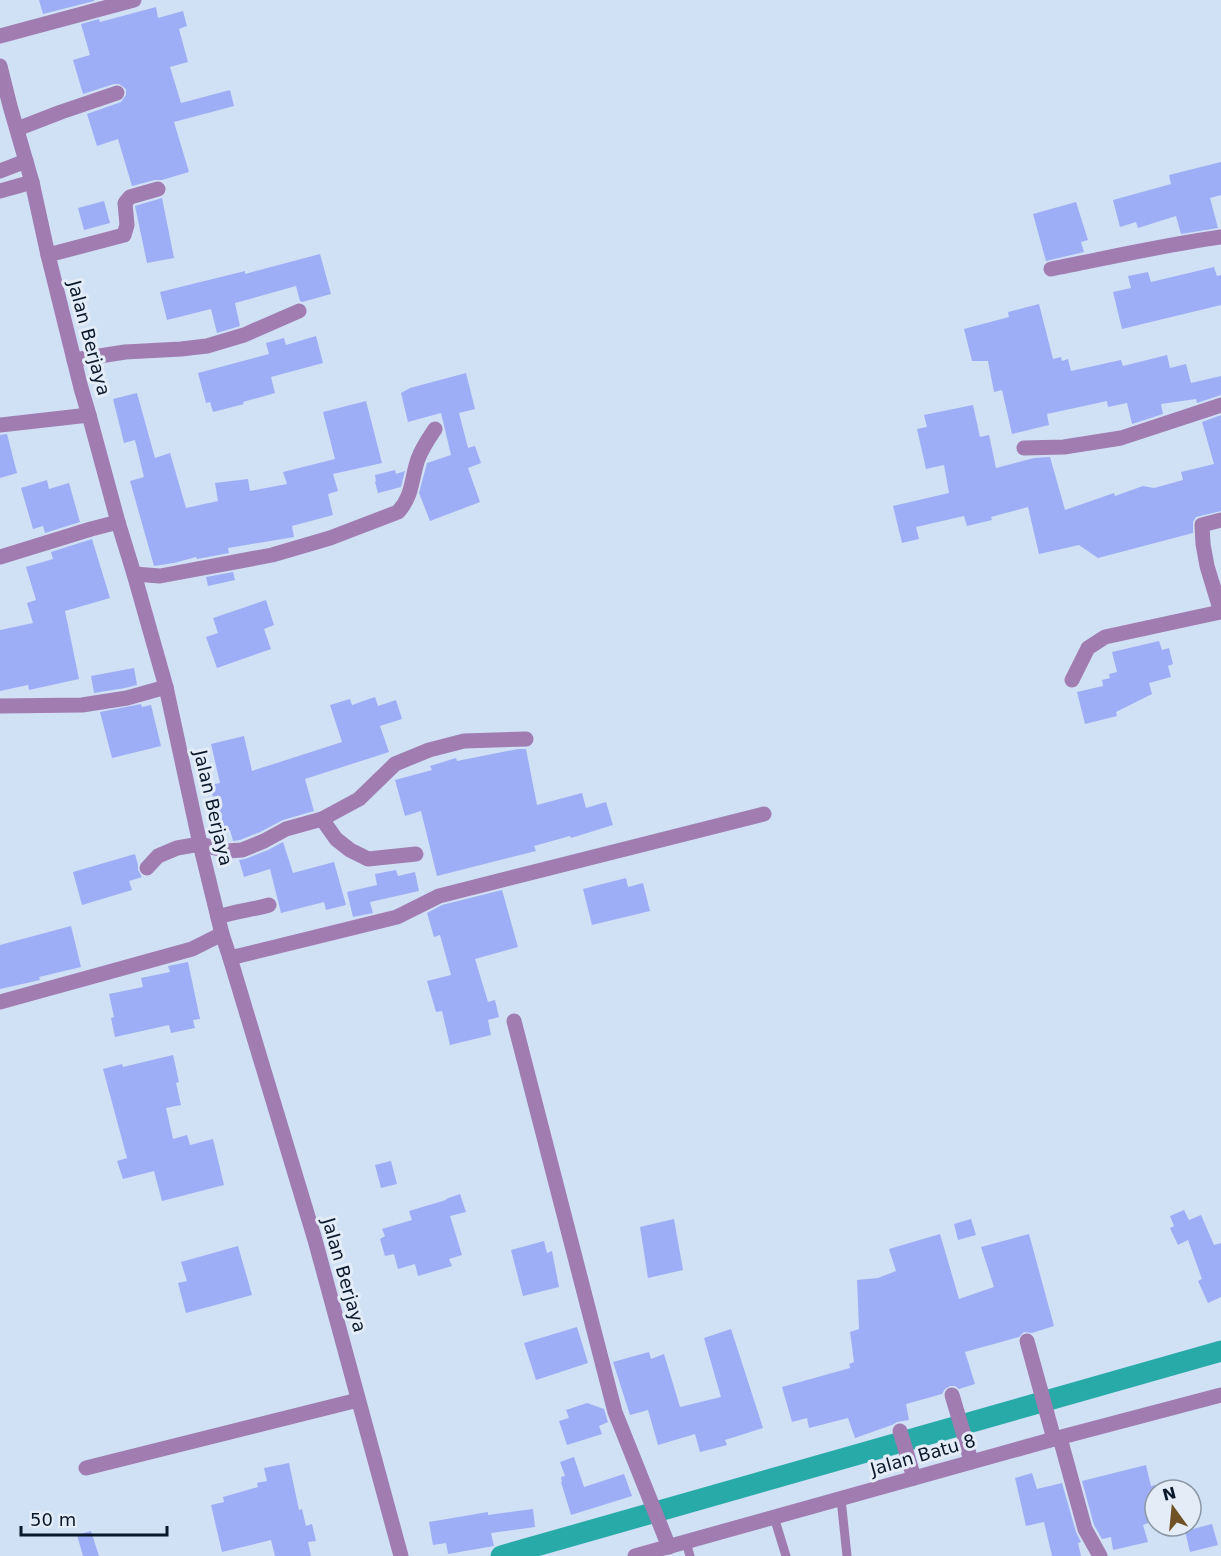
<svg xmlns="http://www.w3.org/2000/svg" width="1221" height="1556" viewBox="0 0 1221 1556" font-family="'DejaVu Sans',sans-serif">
<rect width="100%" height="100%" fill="#d0e0f5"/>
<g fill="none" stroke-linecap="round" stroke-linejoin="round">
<path stroke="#28aaa9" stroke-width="21" d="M 501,1556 L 1221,1351"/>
</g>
<g fill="#9eaef6">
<path d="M 39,0 L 94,0 L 94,1 L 43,14 Z"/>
<path d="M 156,7 L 158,18 L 183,11 L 187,26 L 179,29 L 188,62 L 170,67 L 181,103 L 230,90 L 234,106 L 174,122 L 189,172 L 162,180 L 155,180 L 132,186 L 118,139 L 97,146 L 87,114 L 121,102 L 126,95 L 126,89 L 119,84 L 114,84 L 83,94 L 73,60 L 90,55 L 81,24 L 99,19 L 100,22 Z"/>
<path d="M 1221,162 L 1221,195 L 1210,198 L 1218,228 L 1181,234 L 1176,216 L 1138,228 L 1136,222 L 1120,227 L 1113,200 L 1171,184 L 1169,175 Z"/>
<path d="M 162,198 L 174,258 L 147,263 L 135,206 Z"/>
<path d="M 104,201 L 110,223 L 84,230 L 78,208 Z"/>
<path d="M 1076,202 L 1088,240 L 1081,242 L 1084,252 L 1046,261 L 1033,214 Z"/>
<path d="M 320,254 L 331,294 L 302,302 L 300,301 L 296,286 L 235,303 L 240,326 L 217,333 L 211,309 L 167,320 L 160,292 L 245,271 L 245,274 Z"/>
<path d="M 1214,267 L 1217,276 L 1221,275 L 1221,305 L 1122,329 L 1113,292 L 1131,288 L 1128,276 L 1148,272 L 1151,282 Z"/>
<path d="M 1039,304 L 1053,359 L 1061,357 L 1062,361 L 1068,359 L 1071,371 L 1121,360 L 1123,366 L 1167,355 L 1170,368 L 1186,364 L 1191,383 L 1221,376 L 1221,395 L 1197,403 L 1196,399 L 1161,404 L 1163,414 L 1132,424 L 1127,403 L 1108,407 L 1107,401 L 1047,414 L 1049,425 L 1012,434 L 1002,390 L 994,392 L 988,361 L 972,361 L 964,329 L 1009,317 L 1008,312 Z"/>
<path d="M 316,336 L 323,363 L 271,377 L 275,393 L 243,402 L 244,404 L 213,412 L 210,402 L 206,403 L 198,373 L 269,354 L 266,343 L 284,338 L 286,345 Z"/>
<path d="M 466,373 L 475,409 L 459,413 L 468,448 L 475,446 L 481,463 L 468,468 L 480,502 L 430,521 L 419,493 L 427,463 L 451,455 L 441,413 L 408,422 L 401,393 L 410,388 Z"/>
<path d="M 137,393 L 155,458 L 170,453 L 186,508 L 218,501 L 215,483 L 248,479 L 250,491 L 287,484 L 283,472 L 335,459 L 323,412 L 366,401 L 382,463 L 333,474 L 338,491 L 328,494 L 333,515 L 292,526 L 294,537 L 228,548 L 229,553 L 197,559 L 196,557 L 174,563 L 154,566 L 130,481 L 144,477 L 135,440 L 124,443 L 113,399 Z"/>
<path d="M 973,405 L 980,437 L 989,435 L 996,468 L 1034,458 L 1050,457 L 1065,510 L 1114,493 L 1115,496 L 1143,486 L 1154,488 L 1183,480 L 1181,472 L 1214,464 L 1202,422 L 1221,415 L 1221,511 L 1196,517 L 1193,522 L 1193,533 L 1098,558 L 1079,545 L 1039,554 L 1028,507 L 991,517 L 992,520 L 967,526 L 964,516 L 916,527 L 919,539 L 902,543 L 893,506 L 949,493 L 944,465 L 926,469 L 917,429 L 927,427 L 924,415 Z"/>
<path d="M 7,434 L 17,473 L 0,478 L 0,435 Z"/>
<path d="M 395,470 L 396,474 L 405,471 L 401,487 L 378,493 L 375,482 L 376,481 L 375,475 Z"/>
<path d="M 47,480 L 49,489 L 69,483 L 80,522 L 45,533 L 43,526 L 33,529 L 21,488 Z"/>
<path d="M 92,539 L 110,598 L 65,611 L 79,679 L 29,690 L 28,685 L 0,691 L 0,630 L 33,623 L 27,603 L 36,600 L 26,567 L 53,559 L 51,552 Z"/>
<path d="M 233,572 L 235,580 L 208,586 L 206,577 Z"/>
<path d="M 266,600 L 274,625 L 264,629 L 271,649 L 217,668 L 206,637 L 218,633 L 213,618 Z"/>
<path d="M 1159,641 L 1162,650 L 1169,648 L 1173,664 L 1168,666 L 1171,677 L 1149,683 L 1152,694 L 1116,712 L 1117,716 L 1085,724 L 1077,692 L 1103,686 L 1102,680 L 1110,678 L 1109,674 L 1117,672 L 1112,652 Z"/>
<path d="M 134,668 L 137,685 L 125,688 L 94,693 L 91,676 Z"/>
<path d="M 375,697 L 378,706 L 396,700 L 402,719 L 380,726 L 389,752 L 305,779 L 314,811 L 283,820 L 260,832 L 240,840 L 233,841 L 230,830 L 221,832 L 210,785 L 220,783 L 211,744 L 244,736 L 252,771 L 342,742 L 330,705 L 350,699 L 352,705 Z"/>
<path d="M 141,704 L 142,707 L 151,705 L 161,746 L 112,758 L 100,712 Z"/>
<path d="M 518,749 L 526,749 L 537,805 L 582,793 L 586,808 L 606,802 L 613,825 L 571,838 L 570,836 L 534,846 L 536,851 L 437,876 L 421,811 L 405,816 L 395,780 L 432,770 L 430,766 L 456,758 L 457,761 Z"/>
<path d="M 283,842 L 293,873 L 334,862 L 346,905 L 326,910 L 324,902 L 281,913 L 270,869 L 244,877 L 239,860 L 245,859 L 268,850 Z"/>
<path d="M 135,854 L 138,865 L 138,870 L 142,877 L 129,881 L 132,890 L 82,905 L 73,872 Z"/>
<path d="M 396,870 L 398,876 L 415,872 L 419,891 L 370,902 L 373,913 L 353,917 L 347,892 L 377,885 L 375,874 Z"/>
<path d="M 626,878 L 628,887 L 643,883 L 650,911 L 592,925 L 583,889 Z"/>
<path d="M 502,890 L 518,947 L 475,959 L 488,1002 L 495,1000 L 499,1017 L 488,1020 L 491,1035 L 450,1045 L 442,1011 L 436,1012 L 427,981 L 451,975 L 440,935 L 434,937 L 427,913 L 442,905 Z"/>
<path d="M 71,926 L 81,967 L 39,977 L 40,980 L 0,989 L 0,945 Z"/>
<path d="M 188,962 L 200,1019 L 193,1020 L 195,1028 L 171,1033 L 169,1025 L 115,1037 L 111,1018 L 114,1017 L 109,994 L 143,987 L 141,978 L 170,972 L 168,966 Z"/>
<path d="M 173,1055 L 179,1082 L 176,1083 L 181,1105 L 166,1108 L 173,1139 L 187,1135 L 190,1145 L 213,1139 L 224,1185 L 162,1201 L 154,1171 L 123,1179 L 117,1161 L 127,1158 L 103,1069 L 122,1064 L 123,1067 Z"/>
<path d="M 391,1161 L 397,1184 L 381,1188 L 375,1165 Z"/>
<path d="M 460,1194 L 466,1212 L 450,1216 L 462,1255 L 449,1259 L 452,1266 L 418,1276 L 415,1264 L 398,1269 L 394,1254 L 385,1256 L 380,1239 L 385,1236 L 382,1229 L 412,1220 L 409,1211 L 446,1200 L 446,1199 Z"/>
<path d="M 1184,1210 L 1189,1220 L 1201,1215 L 1214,1245 L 1221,1243 L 1221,1297 L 1208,1303 L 1198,1281 L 1202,1279 L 1188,1240 L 1178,1245 L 1170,1228 L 1174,1226 L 1170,1216 Z"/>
<path d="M 674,1219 L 683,1270 L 648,1278 L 640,1227 Z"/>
<path d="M 971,1219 L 976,1235 L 958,1240 L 954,1224 Z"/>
<path d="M 940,1234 L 959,1299 L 994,1287 L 981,1247 L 1029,1234 L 1054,1326 L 1032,1333 L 1024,1332 L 1019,1337 L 965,1352 L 975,1384 L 959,1389 L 955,1386 L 950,1386 L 945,1389 L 942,1394 L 906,1404 L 909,1420 L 897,1422 L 892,1425 L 855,1438 L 848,1418 L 809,1428 L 807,1418 L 792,1422 L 782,1387 L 850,1368 L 849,1364 L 854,1362 L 850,1332 L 859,1329 L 857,1280 L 878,1278 L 896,1271 L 889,1249 Z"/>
<path d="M 544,1241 L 547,1253 L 552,1251 L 559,1287 L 523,1296 L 511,1250 Z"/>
<path d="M 238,1246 L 252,1295 L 186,1313 L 178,1283 L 187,1281 L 181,1262 Z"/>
<path d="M 577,1327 L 588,1363 L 536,1380 L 524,1343 Z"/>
<path d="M 731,1329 L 763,1428 L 725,1440 L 727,1445 L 700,1452 L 695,1434 L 658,1445 L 648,1410 L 630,1415 L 613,1362 L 649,1352 L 651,1359 L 664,1354 L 680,1407 L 721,1397 L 704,1338 Z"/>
<path d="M 587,1403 L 604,1409 L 608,1422 L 599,1426 L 602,1434 L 567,1445 L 559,1421 L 569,1418 L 566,1410 Z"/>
<path d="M 574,1457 L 584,1487 L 624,1474 L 632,1496 L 571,1515 L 561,1482 L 562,1482 L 561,1477 L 565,1476 L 560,1462 Z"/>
<path d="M 289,1463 L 299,1510 L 302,1509 L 306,1526 L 312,1524 L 316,1541 L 308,1542 L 311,1556 L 275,1556 L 271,1540 L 222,1552 L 211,1505 L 224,1502 L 223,1497 L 258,1487 L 257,1483 L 267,1481 L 264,1468 Z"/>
<path d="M 1146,1465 L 1151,1486 L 1155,1485 L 1155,1512 L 1149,1514 L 1151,1522 L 1143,1525 L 1148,1542 L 1113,1550 L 1111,1537 L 1102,1539 L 1094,1525 L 1082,1481 Z"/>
<path d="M 1032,1473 L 1037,1489 L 1062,1483 L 1076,1532 L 1081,1542 L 1078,1543 L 1081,1556 L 1052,1556 L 1044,1522 L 1026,1526 L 1015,1478 Z"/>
<path d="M 533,1509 L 535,1527 L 491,1533 L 494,1546 L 448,1554 L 446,1543 L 433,1545 L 429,1522 L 488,1512 L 488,1515 Z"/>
<path d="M 1212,1524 L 1218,1545 L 1190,1552 L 1185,1531 Z"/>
<path d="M 91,1531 L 99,1556 L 83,1556 L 77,1535 Z"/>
</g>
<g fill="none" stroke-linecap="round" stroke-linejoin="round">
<g stroke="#a07cb1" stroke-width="9">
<path d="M 841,1499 L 847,1556"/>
<path d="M 774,1517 L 786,1556"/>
<path d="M 686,1542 L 690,1556"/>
</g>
<g stroke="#a07cb1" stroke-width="15">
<path d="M 0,36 L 134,0"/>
<path d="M 0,66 L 10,106 L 32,182 L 48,255 L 81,388 L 89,415 L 118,522 L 134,574 L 166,687 L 200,844 L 222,934 L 230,958 L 315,1240 L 401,1556"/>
<path d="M 17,129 L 61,112 L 117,93"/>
<path d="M 0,171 L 26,161"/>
<path d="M 0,191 L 32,182"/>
<path d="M 48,255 L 124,235 L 127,225 L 125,203 L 130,197 L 158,189"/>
<path d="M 1051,269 C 1107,258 1164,245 1221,237"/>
<path d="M 74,360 L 125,352 L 181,349 L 207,346 L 244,335 L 299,311"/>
<path d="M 0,425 L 89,415"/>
<path d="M 1024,448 L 1064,447 L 1121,438 L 1221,405"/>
<path d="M 1221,520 L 1202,525 L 1203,544 L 1207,566 L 1221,612"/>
<path d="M 0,557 L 91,529 L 118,522"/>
<path d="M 134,574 L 160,576 L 272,555 L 330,538 L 398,512 C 413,496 411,479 418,459 C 422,448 429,438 435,429"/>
<path d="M 1072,680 L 1088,648 L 1105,637 L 1220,612"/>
<path d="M 0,706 L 82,705 L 127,698 L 166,687"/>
<path d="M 322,819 L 336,839 L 350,850 L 368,859 L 416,854"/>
<path d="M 147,868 L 158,856 L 177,848 L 200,844 L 227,851 L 242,850 L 264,841 L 286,829 L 322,819 L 359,799 L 395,764 L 429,750 L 464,741 L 526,739"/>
<path d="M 218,917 C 235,911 252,910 269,905"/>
<path d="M 230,958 L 397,917 L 439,896 L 764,814"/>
<path d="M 0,1002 L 192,949 L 222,934"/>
<path d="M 514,1021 L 615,1412 L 669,1547"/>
<path d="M 1027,1341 L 1054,1439"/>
<path d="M 952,1395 L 966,1442 L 971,1462"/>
<path d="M 900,1431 L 914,1478"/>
<path d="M 1060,1438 L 1085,1529 L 1100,1556"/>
<path d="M 86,1468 L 358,1400"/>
</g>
<path stroke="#a07cb1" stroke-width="15" d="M 635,1556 L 1054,1439 L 1221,1395"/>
</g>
<g text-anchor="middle" stroke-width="6" stroke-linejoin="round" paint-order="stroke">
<g font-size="18" fill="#09182a" stroke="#e4ecf7">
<text transform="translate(89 338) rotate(75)" y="6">Jalan Berjaya</text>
<text transform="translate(213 808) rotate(77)" y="6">Jalan Berjaya</text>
<text transform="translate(344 1275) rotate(74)" y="6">Jalan Berjaya</text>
<text transform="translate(923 1455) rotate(-16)" y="6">Jalan Batu 8</text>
</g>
</g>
<g transform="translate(1173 1508) rotate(345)"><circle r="28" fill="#e4ecf7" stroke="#8c97a5" stroke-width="1.5"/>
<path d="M0-4.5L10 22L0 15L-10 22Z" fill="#715227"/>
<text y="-9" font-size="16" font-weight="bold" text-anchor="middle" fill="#09182a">N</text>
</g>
<path d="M21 1526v9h146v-9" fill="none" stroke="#09182a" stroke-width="3"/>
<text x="30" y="1526" font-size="18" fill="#09182a" stroke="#e4ecf7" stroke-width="4.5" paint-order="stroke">50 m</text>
</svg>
